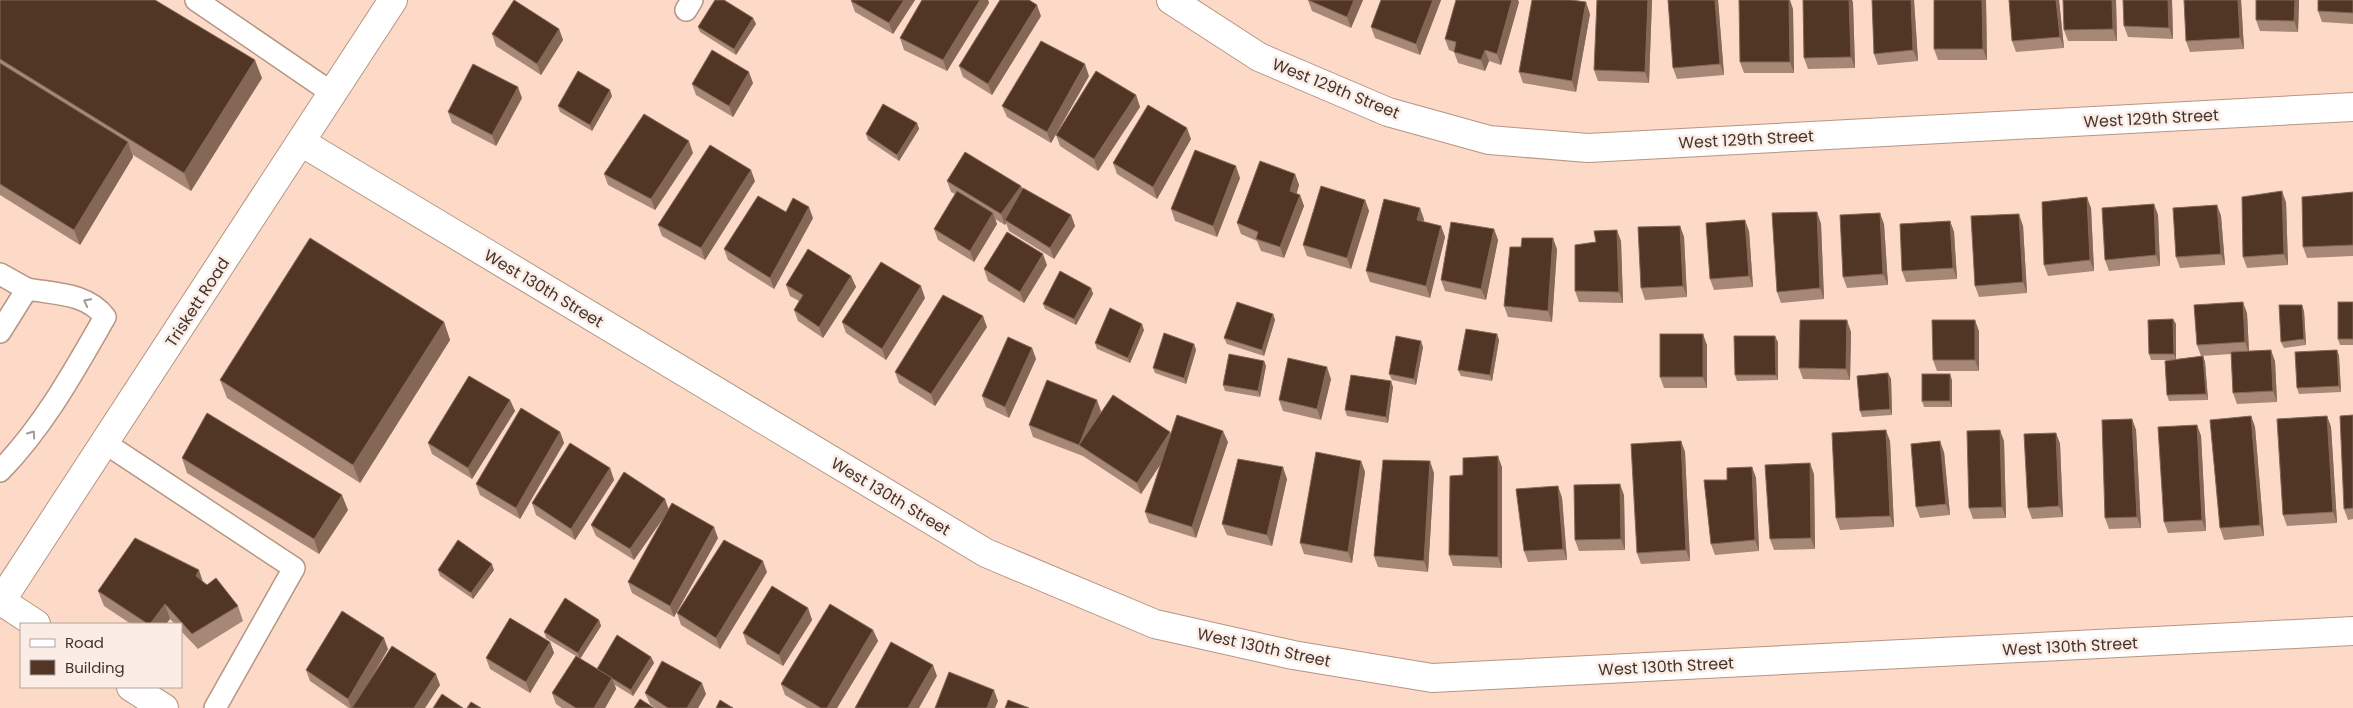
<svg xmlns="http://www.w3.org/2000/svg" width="2353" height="708" viewBox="0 0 2353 708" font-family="Poppins,sans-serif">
<rect width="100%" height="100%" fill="#fddac7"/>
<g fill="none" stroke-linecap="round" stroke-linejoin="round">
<g stroke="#b59583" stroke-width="24">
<g id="service">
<path d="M 196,0 L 332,93"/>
<path d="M 686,10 L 692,0"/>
<path d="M 0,274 L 27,289 L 0,332"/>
<path d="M 105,443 L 294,568 L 215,708"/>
<path d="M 0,471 C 44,426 74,371 105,317 C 87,293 55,294 27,289"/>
</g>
</g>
<g stroke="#b59583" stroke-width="30">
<g id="minor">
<path d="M 1171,0 L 1259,57 L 1388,112 L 1489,140 L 1588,148 L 2353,107"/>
<path d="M 301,142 L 986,553 L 1155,624 L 1293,655 L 1432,678 L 2353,631"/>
<path d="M 1,601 L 36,624"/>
<path d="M 131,687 L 164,708"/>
</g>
</g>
<g stroke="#b59583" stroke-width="30">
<path id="tertiary" d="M 1,601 L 393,0"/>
</g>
<g stroke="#b59583" stroke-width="30">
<path id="secondary" d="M 0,601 L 0,603"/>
</g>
<use href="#service" stroke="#fff" stroke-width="21"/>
<use href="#minor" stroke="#fff" stroke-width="28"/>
<use href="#tertiary" stroke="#fff" stroke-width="28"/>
<use href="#secondary" stroke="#fff" stroke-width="28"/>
</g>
<g fill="#a78876">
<path d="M 0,0 L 262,78 L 191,191 L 133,155 L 133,157 L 80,245 L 0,195 Z"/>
<path d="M 852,0 L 915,0 L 893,34 L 855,12 L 851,1 Z"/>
<path d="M 922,0 L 988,0 L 989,3 L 947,71 L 904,50 L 900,38 Z"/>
<path d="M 1308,0 L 1363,0 L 1351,28 L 1312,11 Z"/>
<path d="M 1381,0 L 1441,0 L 1420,55 L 1375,38 L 1371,27 Z"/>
<path d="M 1652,0 L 1649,83 L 1598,81 L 1594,70 Z"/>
<path d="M 1718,0 L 1724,75 L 1677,79 L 1673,68 Z"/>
<path d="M 1803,0 L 1852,0 L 1853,3 L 1855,68 L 1808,69 L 1804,58 Z"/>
<path d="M 1872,0 L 1914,0 L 1918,61 L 1878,65 L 1874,54 Z"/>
<path d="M 1986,0 L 1987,60 L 1938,60 L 1934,49 Z"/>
<path d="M 2059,0 L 2064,48 L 2016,52 L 2012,41 Z"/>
<path d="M 2116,0 L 2117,41 L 2068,41 L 2064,30 Z"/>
<path d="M 2123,0 L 2172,0 L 2173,39 L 2128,37 L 2124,26 Z"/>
<path d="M 2241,0 L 2244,49 L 2190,52 L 2186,41 Z"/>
<path d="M 2299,0 L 2298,32 L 2260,31 L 2256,20 Z"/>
<path d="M 2353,0 L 2353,24 L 2322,22 L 2318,11 Z"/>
<path d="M 1519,2 L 1501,65 L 1489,61 L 1485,71 L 1458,63 L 1454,52 L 1449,50 L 1445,39 Z"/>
<path d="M 1793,9 L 1794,73 L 1744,73 L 1740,62 Z"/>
<path d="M 1590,14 L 1576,92 L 1523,83 L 1519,72 Z"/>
<path d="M 1041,16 L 992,95 L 963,77 L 959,66 Z"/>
<path d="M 753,18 L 756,24 L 736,55 L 700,32 L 698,27 Z"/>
<path d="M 559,29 L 563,40 L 541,75 L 496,46 L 492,34 Z"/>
<path d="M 1089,76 L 1051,143 L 1007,117 L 1002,106 Z"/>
<path d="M 753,83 L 733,117 L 696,95 L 692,84 Z"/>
<path d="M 1136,95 L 1140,107 L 1098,171 L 1060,146 L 1056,135 Z"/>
<path d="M 612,96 L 592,131 L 560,112 L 558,106 Z"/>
<path d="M 522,98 L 496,146 L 452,123 L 448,112 Z"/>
<path d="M 917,123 L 919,129 L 899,161 L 868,140 L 866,134 Z"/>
<path d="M 1191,139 L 1157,199 L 1117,174 L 1113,163 Z"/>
<path d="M 693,153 L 655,210 L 608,185 L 604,174 Z"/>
<path d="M 1295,174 L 1299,185 L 1296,194 L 1300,195 L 1304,206 L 1284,258 L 1261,251 L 1257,241 L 1241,234 L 1237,223 Z"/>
<path d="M 1240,178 L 1217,237 L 1175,221 L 1171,209 Z"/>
<path d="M 755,181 L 705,260 L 662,236 L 658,225 Z"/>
<path d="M 947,181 L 1021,186 L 1023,189 L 1071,215 L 1075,226 L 1054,259 L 1009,231 L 1006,223 L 1005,225 L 995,219 L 997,224 L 974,262 L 938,240 L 934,229 L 955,194 L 951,192 Z"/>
<path d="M 2353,192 L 2353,256 L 2307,258 L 2303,247 Z"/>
<path d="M 1365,200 L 1369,211 L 1351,269 L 1307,256 L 1303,245 Z"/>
<path d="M 2286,202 L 2288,265 L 2247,268 L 2243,257 Z"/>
<path d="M 2154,204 L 2158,215 L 2160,266 L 2109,271 L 2105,260 Z"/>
<path d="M 2217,205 L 2221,216 L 2225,265 L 2180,268 L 2176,257 Z"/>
<path d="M 2091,208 L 2094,271 L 2048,276 L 2044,265 Z"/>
<path d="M 786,212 L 813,218 L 774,289 L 728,260 L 724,249 Z"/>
<path d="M 1817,212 L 1821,224 L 1824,299 L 1781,303 L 1777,292 Z"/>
<path d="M 1424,219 L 1423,222 L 1441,226 L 1445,237 L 1430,298 L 1370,282 L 1366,271 Z"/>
<path d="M 1950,221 L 1954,232 L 1957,279 L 1906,282 L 1902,271 Z"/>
<path d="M 1884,224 L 1888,285 L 1847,288 L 1843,277 Z"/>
<path d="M 1680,226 L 1684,237 L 1687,297 L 1645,300 L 1641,288 Z"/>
<path d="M 2023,226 L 2027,293 L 1979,297 L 1975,286 Z"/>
<path d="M 1494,229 L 1498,240 L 1486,300 L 1445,291 L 1441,280 Z"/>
<path d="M 1749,231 L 1753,287 L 1714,290 L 1710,279 Z"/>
<path d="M 1621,241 L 1623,303 L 1579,302 L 1575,291 Z"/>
<path d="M 1557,249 L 1552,322 L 1508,317 L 1504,306 Z"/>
<path d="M 1047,265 L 1024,303 L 988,281 L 984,269 Z"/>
<path d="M 851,276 L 856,287 L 823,338 L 798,321 L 794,310 L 799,301 L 790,296 L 786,285 Z"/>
<path d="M 1091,288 L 1093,294 L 1076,325 L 1045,309 L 1043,304 Z"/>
<path d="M 925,298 L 886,360 L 846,333 L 842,322 Z"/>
<path d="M 2353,302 L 2353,345 L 2340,345 L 2338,339 Z"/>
<path d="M 2304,311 L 2306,345 L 2284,348 L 2281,342 Z"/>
<path d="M 2247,313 L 2249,351 L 2275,361 L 2277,402 L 2237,404 L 2233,393 L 2231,354 L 2201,356 L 2197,345 Z"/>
<path d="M 1273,314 L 1275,320 L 1264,356 L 1227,344 L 1224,338 Z"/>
<path d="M 2173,319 L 2176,324 L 2176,359 L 2203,356 L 2205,362 L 2208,400 L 2169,401 L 2167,395 L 2172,360 L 2151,360 L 2149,354 Z"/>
<path d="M 444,322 L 450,340 L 360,483 L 227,398 L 220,380 Z"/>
<path d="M 987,327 L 935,406 L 899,383 L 895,372 Z"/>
<path d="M 1144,330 L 1130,363 L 1097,349 L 1095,343 Z"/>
<path d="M 1979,331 L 1979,371 L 1937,371 L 1933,360 Z"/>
<path d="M 1851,332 L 1850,380 L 1803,379 L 1799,368 Z"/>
<path d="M 1497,334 L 1499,340 L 1492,381 L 1461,376 L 1458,370 Z"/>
<path d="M 1778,342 L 1778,380 L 1737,381 L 1735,375 Z"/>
<path d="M 1194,344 L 1196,350 L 1186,384 L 1155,373 L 1153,368 Z"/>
<path d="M 1707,345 L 1707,388 L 1664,388 L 1660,377 Z"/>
<path d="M 1423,347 L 1416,385 L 1392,380 L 1389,374 Z"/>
<path d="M 1032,348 L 1036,359 L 1009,418 L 986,407 L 982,396 Z"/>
<path d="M 2337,350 L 2339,356 L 2341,392 L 2299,394 L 2297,388 Z"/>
<path d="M 1264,361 L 1266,366 L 1260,397 L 1225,391 L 1223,385 Z"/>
<path d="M 1888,373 L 1891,379 L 1892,415 L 1862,417 L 1860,411 Z"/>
<path d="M 1331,379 L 1321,420 L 1283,411 L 1279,400 Z"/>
<path d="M 1952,380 L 1952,407 L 1924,407 L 1922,401 Z"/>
<path d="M 1393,387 L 1388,423 L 1347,416 L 1345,410 Z"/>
<path d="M 510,400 L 515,411 L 472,479 L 432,454 L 428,443 Z"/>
<path d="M 1101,411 L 1100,413 L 1170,432 L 1171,434 L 1228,442 L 1196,538 L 1149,523 L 1145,512 L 1161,463 L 1141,494 L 1083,456 L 1033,437 L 1029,425 Z"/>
<path d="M 2353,415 L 2353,519 L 2348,520 L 2344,509 Z"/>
<path d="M 2251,416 L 2255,427 L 2264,536 L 2224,540 L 2220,528 Z"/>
<path d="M 2327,416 L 2331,427 L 2337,523 L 2287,526 L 2283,515 Z"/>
<path d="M 2132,419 L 2136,430 L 2141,528 L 2109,529 L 2105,518 Z"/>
<path d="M 2197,425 L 2201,436 L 2206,531 L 2168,533 L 2164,522 Z"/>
<path d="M 560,432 L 564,443 L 520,519 L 480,495 L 476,484 Z"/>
<path d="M 2056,433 L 2060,444 L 2063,517 L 2032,519 L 2028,508 Z"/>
<path d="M 1681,441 L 1685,452 L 1690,561 L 1641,564 L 1637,553 Z"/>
<path d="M 1890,441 L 1894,527 L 1840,530 L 1836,518 Z"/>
<path d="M 2004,441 L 2006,518 L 1973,519 L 1969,508 Z"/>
<path d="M 1944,452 L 1950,515 L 1920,518 L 1916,507 Z"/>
<path d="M 182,458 L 348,510 L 319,554 L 187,473 Z"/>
<path d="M 1361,461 L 1365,472 L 1352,563 L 1304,554 L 1300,543 Z"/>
<path d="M 1502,467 L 1502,568 L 1453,566 L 1449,555 L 1463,475 Z"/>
<path d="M 1752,467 L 1756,478 L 1759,551 L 1715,555 L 1711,544 Z"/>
<path d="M 610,468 L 614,480 L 575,540 L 536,515 L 532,503 Z"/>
<path d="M 1434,473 L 1428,572 L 1378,567 L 1374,556 Z"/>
<path d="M 1814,474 L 1815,549 L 1774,550 L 1770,539 Z"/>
<path d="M 1287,479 L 1272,546 L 1227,535 L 1222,524 Z"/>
<path d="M 1558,486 L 1562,498 L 1567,560 L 1528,562 L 1524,551 Z"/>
<path d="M 1624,495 L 1625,550 L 1579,551 L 1575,540 Z"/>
<path d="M 665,499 L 668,509 L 718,538 L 674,617 L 632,593 L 628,582 L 665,515 L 634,560 L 596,536 L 591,525 Z"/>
<path d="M 438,570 L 494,570 L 473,599 L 440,576 Z"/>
<path d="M 767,572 L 720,649 L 681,625 L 677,613 Z"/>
<path d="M 203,582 L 238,606 L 243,621 L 198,649 L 181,631 L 181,624 L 175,624 L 170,619 L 166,624 L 131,624 L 104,606 L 98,591 Z"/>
<path d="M 808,608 L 812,620 L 783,666 L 747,644 L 743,633 Z"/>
<path d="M 599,620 L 601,626 L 580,659 L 597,669 L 651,657 L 654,663 L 633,696 L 615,685 L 616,689 L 605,708 L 562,708 L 556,704 L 552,693 L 576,656 L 546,638 L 544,632 Z"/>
<path d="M 873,630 L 878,641 L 837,708 L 807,708 L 785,695 L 781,684 Z"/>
<path d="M 550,642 L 554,653 L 530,693 L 490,669 L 486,658 Z"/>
<path d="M 388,649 L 367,685 L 440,685 L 425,708 L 349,708 L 310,681 L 306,670 Z"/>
<path d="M 645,693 L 706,694 L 698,708 L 655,708 L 650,704 Z"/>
</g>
<g fill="#856756">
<path d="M 904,0 L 915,0 L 893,34 L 889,23 Z"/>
<path d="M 980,0 L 988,0 L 989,3 L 947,71 L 943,60 Z"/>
<path d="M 1354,0 L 1363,0 L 1351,28 L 1347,17 Z"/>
<path d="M 1433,0 L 1441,0 L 1420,55 L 1416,44 Z"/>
<path d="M 1512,0 L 1518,0 L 1519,2 L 1501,65 L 1497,54 Z"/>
<path d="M 1648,0 L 1652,0 L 1649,83 L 1645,72 Z"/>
<path d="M 1715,0 L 1718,0 L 1724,75 L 1720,64 Z"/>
<path d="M 1789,0 L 1790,0 L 1793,9 L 1794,73 L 1790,62 Z"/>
<path d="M 1849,0 L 1852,0 L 1853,3 L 1855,68 L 1851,57 Z"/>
<path d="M 1911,0 L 1914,0 L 1918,61 L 1913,50 Z"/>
<path d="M 1982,0 L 1986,0 L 1987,60 L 1983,49 Z"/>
<path d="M 2056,0 L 2059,0 L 2064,48 L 2060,37 Z"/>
<path d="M 2112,0 L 2116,0 L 2117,41 L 2113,29 Z"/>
<path d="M 2168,0 L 2172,0 L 2173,39 L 2169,28 Z"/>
<path d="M 2238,0 L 2241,0 L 2244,49 L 2240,38 Z"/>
<path d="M 2295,0 L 2299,0 L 2298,32 L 2294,21 Z"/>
<path d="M 1586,2 L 1590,14 L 1576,92 L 1572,81 Z"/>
<path d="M 1037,5 L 1041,16 L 992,95 L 988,84 Z"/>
<path d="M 753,18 L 756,24 L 736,55 L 734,49 Z"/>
<path d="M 559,29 L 563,40 L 541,75 L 537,64 Z"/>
<path d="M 1485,50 L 1489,61 L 1485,71 L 1481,60 Z"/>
<path d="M 255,60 L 262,78 L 191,191 L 184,173 Z"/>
<path d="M 1085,64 L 1089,76 L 1051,143 L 1047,132 Z"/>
<path d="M 749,72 L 753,83 L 733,117 L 729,106 Z"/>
<path d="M 518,87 L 522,98 L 496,146 L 492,135 Z"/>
<path d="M 610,90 L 612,96 L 592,131 L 590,125 Z"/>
<path d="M 1136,95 L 1140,107 L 1098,171 L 1094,159 Z"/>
<path d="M 917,123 L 919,129 L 899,161 L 897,155 Z"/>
<path d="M 1187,128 L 1191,139 L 1157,199 L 1153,187 Z"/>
<path d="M 689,141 L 693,153 L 655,210 L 651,199 Z"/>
<path d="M 128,142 L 133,157 L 80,245 L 74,230 Z"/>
<path d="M 1236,166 L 1240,178 L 1217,237 L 1213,226 Z"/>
<path d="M 751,170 L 755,181 L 705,260 L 701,248 Z"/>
<path d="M 1295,174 L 1299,185 L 1294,203 L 1290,191 Z"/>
<path d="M 1021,186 L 1026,197 L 1005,220 L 1006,223 L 1005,225 L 1001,214 Z"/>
<path d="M 2282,191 L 2286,202 L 2288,265 L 2284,254 Z"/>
<path d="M 1300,195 L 1304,206 L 1284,258 L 1280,247 Z"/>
<path d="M 2087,197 L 2091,208 L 2094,271 L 2090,260 Z"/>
<path d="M 1365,200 L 1369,211 L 1351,269 L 1347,258 Z"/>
<path d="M 2154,204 L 2158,215 L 2160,266 L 2156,255 Z"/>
<path d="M 2217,205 L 2221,216 L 2225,265 L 2221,254 Z"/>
<path d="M 809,207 L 813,218 L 774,289 L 770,278 Z"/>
<path d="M 1420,208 L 1424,219 L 1421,232 L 1417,220 Z"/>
<path d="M 1817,212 L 1821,224 L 1824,299 L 1820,288 Z"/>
<path d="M 993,213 L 997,224 L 974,262 L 970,251 Z"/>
<path d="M 1880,213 L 1884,224 L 1888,285 L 1883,274 Z"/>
<path d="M 2019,214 L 2023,226 L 2027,293 L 2023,282 Z"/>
<path d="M 1071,215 L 1075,226 L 1054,259 L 1050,248 Z"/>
<path d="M 1745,220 L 1749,231 L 1753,287 L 1749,276 Z"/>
<path d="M 1950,221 L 1954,232 L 1957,279 L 1953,268 Z"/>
<path d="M 1441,226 L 1445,237 L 1430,298 L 1426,286 Z"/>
<path d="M 1680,226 L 1684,237 L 1687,297 L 1683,286 Z"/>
<path d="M 1494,229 L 1498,240 L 1486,300 L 1481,289 Z"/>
<path d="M 1617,230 L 1621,241 L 1623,303 L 1619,292 Z"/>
<path d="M 1553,238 L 1557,249 L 1552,322 L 1548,311 Z"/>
<path d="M 1043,254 L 1047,265 L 1024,303 L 1020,292 Z"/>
<path d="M 851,276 L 856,287 L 823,338 L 819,327 Z"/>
<path d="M 921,286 L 925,298 L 886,360 L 882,349 Z"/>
<path d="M 1091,288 L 1093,294 L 1076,325 L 1074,319 Z"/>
<path d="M 2243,302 L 2247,313 L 2249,353 L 2245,342 Z"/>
<path d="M 2302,305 L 2304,311 L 2306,345 L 2304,339 Z"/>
<path d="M 1273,314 L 1275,320 L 1264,356 L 1262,350 Z"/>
<path d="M 983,316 L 987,327 L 935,406 L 931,394 Z"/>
<path d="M 2173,319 L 2176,324 L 2176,360 L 2174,354 Z"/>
<path d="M 1847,320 L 1851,332 L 1850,380 L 1846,369 Z"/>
<path d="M 1975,320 L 1979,331 L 1979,371 L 1975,360 Z"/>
<path d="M 444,322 L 450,340 L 360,483 L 353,465 Z"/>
<path d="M 1142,324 L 1144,330 L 1130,363 L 1128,358 Z"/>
<path d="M 1497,334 L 1499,340 L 1492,381 L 1490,375 Z"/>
<path d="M 1703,334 L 1707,345 L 1707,388 L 1703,377 Z"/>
<path d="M 1775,336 L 1778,342 L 1778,380 L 1776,375 Z"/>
<path d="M 1421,341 L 1423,347 L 1416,385 L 1414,379 Z"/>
<path d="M 1194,344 L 1196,350 L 1186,384 L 1184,378 Z"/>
<path d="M 1032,348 L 1036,359 L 1009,418 L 1005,407 Z"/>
<path d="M 2271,350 L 2275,361 L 2277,402 L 2273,391 Z"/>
<path d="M 2337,350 L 2339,356 L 2341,392 L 2339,386 Z"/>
<path d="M 2203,356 L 2205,362 L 2208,400 L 2206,394 Z"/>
<path d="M 1264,361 L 1266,366 L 1260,397 L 1258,391 Z"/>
<path d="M 1327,367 L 1331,379 L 1321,420 L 1317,409 Z"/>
<path d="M 1888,373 L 1891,379 L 1892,415 L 1890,409 Z"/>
<path d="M 1950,374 L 1952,380 L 1952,407 L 1950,401 Z"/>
<path d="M 1391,381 L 1393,387 L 1388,423 L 1386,417 Z"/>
<path d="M 510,400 L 515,411 L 472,479 L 468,468 Z"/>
<path d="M 1097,400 L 1101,411 L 1086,450 L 1079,445 Z"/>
<path d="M 2251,416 L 2255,427 L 2264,536 L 2260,525 Z"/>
<path d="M 2327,416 L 2331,427 L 2337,523 L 2333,512 Z"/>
<path d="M 2132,419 L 2136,430 L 2141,528 L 2137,517 Z"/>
<path d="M 2197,425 L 2201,436 L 2206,531 L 2202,520 Z"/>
<path d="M 1886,430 L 1890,441 L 1894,527 L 1890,516 Z"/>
<path d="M 2000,430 L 2004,441 L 2006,518 L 2002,507 Z"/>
<path d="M 1223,431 L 1228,442 L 1196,538 L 1192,527 Z"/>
<path d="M 560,432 L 564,443 L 520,519 L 516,508 Z"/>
<path d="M 1170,432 L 1174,444 L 1141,494 L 1137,483 Z"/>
<path d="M 2056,433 L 2060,444 L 2063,517 L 2059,506 Z"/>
<path d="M 1681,441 L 1685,452 L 1690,561 L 1686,550 Z"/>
<path d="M 1940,441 L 1944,452 L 1950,515 L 1946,504 Z"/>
<path d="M 1498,456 L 1502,467 L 1502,568 L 1498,557 Z"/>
<path d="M 1361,461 L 1365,472 L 1352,563 L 1348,552 Z"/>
<path d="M 1430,461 L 1434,473 L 1428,572 L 1424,561 Z"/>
<path d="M 1810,463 L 1814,474 L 1815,549 L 1811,538 Z"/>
<path d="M 1283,467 L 1287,479 L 1272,546 L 1267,535 Z"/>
<path d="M 1752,467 L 1756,478 L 1759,551 L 1755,540 Z"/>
<path d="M 610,468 L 614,480 L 575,540 L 571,529 Z"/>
<path d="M 1620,484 L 1624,495 L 1625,550 L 1621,539 Z"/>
<path d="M 1558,486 L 1562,498 L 1567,560 L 1563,549 Z"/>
<path d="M 342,495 L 348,510 L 319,554 L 314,539 Z"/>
<path d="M 665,499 L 669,510 L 634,560 L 630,549 Z"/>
<path d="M 714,527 L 718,538 L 674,617 L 670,606 Z"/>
<path d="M 763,561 L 767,572 L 720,649 L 716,638 Z"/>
<path d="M 492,564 L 494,570 L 473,599 L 471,593 Z"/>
<path d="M 199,570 L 204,585 L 196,576 Z"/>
<path d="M 165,604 L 170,619 L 166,624 L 150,624 Z"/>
<path d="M 808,608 L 812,620 L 783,666 L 779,655 Z"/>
<path d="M 599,620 L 601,626 L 580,659 L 578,653 Z"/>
<path d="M 873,630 L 878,641 L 837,708 L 827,708 Z"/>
<path d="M 384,638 L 388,649 L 354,708 L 351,708 L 348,699 Z"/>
<path d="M 550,642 L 554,653 L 530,693 L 526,682 Z"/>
<path d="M 651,657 L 654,663 L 633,696 L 631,690 Z"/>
<path d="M 933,665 L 937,676 L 919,708 L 908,708 Z"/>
<path d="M 436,674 L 440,685 L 425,708 L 414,708 Z"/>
<path d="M 612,678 L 616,689 L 605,708 L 594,708 Z"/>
<path d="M 702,683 L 706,694 L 698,708 L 687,708 Z"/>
<path d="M 994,690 L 998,701 L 995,708 L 987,708 Z"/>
</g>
<g fill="#513626" stroke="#856756">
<path d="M 0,0 L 155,0 L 255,60 L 184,173 L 0,59 Z"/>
<path d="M 514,0 L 559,29 L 537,64 L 492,34 Z"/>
<path d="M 715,0 L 724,0 L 753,18 L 734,49 L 698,27 Z"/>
<path d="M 852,0 L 904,0 L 889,23 L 851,1 Z"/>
<path d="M 922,0 L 980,0 L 943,60 L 900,38 Z"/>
<path d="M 1000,0 L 1029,0 L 1037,5 L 988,84 L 959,66 Z"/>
<path d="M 1308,0 L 1354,0 L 1347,17 Z"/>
<path d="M 1381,0 L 1433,0 L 1416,44 L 1371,27 Z"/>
<path d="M 1456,0 L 1512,0 L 1497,54 L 1485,50 L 1481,60 L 1454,52 L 1456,42 L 1445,39 Z"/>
<path d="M 1532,0 L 1571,0 L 1586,2 L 1572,81 L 1519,72 Z"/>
<path d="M 1597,0 L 1648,0 L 1645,72 L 1594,70 Z"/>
<path d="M 1668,0 L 1715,0 L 1720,64 L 1673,68 Z"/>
<path d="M 1739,0 L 1789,0 L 1790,62 L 1740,62 Z"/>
<path d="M 1803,0 L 1849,0 L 1851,57 L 1804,58 Z"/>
<path d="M 1872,0 L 1911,0 L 1913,50 L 1874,54 Z"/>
<path d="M 1934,0 L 1982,0 L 1983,49 L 1934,49 Z"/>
<path d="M 2009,0 L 2056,0 L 2060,37 L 2012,41 Z"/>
<path d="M 2063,0 L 2112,0 L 2113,29 L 2064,30 Z"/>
<path d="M 2123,0 L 2168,0 L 2169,28 L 2124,26 Z"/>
<path d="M 2184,0 L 2238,0 L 2240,38 L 2186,41 Z"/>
<path d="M 2256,0 L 2295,0 L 2294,21 L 2256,20 Z"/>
<path d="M 2318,0 L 2353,0 L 2353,13 L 2318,11 Z"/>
<path d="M 1041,41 L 1085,64 L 1047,132 L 1002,106 Z"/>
<path d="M 712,50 L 749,72 L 729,106 L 692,84 Z"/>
<path d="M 0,63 L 128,142 L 74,230 L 0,184 Z"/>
<path d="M 473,64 L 518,87 L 492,135 L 448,112 Z"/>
<path d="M 578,71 L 610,90 L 590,125 L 558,106 Z"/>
<path d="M 1096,71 L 1136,95 L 1094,159 L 1056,135 Z"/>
<path d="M 883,104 L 917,123 L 897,155 L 866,134 Z"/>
<path d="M 1148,105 L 1187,128 L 1153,187 L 1113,163 Z"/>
<path d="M 644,114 L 689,141 L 651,199 L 604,174 Z"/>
<path d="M 710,145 L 751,170 L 701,248 L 658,225 Z"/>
<path d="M 1195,150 L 1236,166 L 1213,226 L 1171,209 Z"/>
<path d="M 965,152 L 1021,186 L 1001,214 L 947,181 Z"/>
<path d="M 1260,161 L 1295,174 L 1290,191 L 1300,195 L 1280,247 L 1256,239 L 1258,232 L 1237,223 Z"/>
<path d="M 1321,186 L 1365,200 L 1347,258 L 1303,245 Z"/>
<path d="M 1023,188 L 1071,215 L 1050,248 L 1005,220 Z"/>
<path d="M 957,191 L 993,213 L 970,251 L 934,229 Z"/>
<path d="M 2282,191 L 2284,254 L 2243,257 L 2242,197 Z"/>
<path d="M 2353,192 L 2353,245 L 2303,247 L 2302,197 Z"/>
<path d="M 758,196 L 786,212 L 793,198 L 809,207 L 770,278 L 724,249 Z"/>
<path d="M 2087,197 L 2090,260 L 2044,265 L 2042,202 Z"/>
<path d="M 1384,199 L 1420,208 L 1417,220 L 1441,226 L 1426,286 L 1366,271 Z"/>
<path d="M 2154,204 L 2156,255 L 2105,260 L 2102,208 Z"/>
<path d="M 2217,205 L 2221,254 L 2176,257 L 2173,208 Z"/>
<path d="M 1817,212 L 1820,288 L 1777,292 L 1772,213 Z"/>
<path d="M 1880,213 L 1883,274 L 1843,277 L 1840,215 Z"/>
<path d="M 2019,214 L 2023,282 L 1975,286 L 1971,216 Z"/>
<path d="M 1745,220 L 1749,276 L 1710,279 L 1706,223 Z"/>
<path d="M 1950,221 L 1953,268 L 1902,271 L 1900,224 Z"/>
<path d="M 1451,222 L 1494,229 L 1481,289 L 1441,280 Z"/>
<path d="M 1680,226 L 1683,286 L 1641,288 L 1638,227 Z"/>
<path d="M 1617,230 L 1619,292 L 1575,291 L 1575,245 L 1596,242 L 1594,231 Z"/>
<path d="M 1007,232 L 1043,254 L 1020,292 L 984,269 Z"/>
<path d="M 310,238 L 444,322 L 353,465 L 220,380 Z"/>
<path d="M 1522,238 L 1553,238 L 1548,311 L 1504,306 L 1510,247 L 1521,247 Z"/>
<path d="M 808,249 L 851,276 L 819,327 L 794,310 L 803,295 L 786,285 Z"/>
<path d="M 881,262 L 921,286 L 882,349 L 842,322 Z"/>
<path d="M 1060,271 L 1091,288 L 1074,319 L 1043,304 Z"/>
<path d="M 943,295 L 983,316 L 931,394 L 895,372 Z"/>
<path d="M 1237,302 L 1273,314 L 1262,350 L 1224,338 Z"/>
<path d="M 2243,302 L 2245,342 L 2197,345 L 2194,305 Z"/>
<rect x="2338" y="302" width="15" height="37"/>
<path d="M 2279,305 L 2302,305 L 2304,339 L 2281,342 Z"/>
<path d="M 1110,308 L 1142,324 L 1128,358 L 1095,343 Z"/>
<path d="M 2173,319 L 2174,354 L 2149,354 L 2148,320 Z"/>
<path d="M 1800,320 L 1847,320 L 1846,369 L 1799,368 Z"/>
<path d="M 1932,320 L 1975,320 L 1975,360 L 1933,360 Z"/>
<path d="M 1466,329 L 1497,334 L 1490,375 L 1458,370 Z"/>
<path d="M 1164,333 L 1194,344 L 1184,378 L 1153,368 Z"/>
<rect x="1660" y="334" width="43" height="43"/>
<path d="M 1396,336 L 1421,341 L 1414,379 L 1389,374 Z"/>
<path d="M 1734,336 L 1775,336 L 1776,375 L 1735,375 Z"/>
<path d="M 1008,337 L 1032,348 L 1005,407 L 982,396 Z"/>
<path d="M 2271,350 L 2273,391 L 2233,393 L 2231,352 Z"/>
<path d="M 2337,350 L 2339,386 L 2297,388 L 2295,352 Z"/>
<path d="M 1229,354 L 1264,361 L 1258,391 L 1223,385 Z"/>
<path d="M 2203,356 L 2206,394 L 2167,395 L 2165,361 Z"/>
<path d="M 1288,358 L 1327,367 L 1317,409 L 1279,400 Z"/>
<path d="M 1888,373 L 1890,409 L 1860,411 L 1857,376 Z"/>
<rect x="1922" y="374" width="28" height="27"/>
<path d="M 1351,375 L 1391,381 L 1386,417 L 1345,410 Z"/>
<path d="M 469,376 L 510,400 L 468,468 L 428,443 Z"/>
<path d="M 1047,380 L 1097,400 L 1079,445 L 1029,425 Z"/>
<path d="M 1113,395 L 1170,432 L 1137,483 L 1079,445 Z"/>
<path d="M 521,408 L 560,432 L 516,508 L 476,484 Z"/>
<path d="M 207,413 L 342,495 L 314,539 L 182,458 Z"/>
<path d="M 1177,415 L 1223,431 L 1192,527 L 1145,512 Z"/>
<path d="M 2353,415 L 2353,508 L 2344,509 L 2340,416 Z"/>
<path d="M 2251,416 L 2260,525 L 2220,528 L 2210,420 Z"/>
<path d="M 2327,416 L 2333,512 L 2283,515 L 2277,419 Z"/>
<path d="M 2132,419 L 2137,517 L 2105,518 L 2102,420 Z"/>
<path d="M 2197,425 L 2202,520 L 2164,522 L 2158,427 Z"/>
<path d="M 1886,430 L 1890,516 L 1836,518 L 1832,433 Z"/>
<path d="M 2000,430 L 2002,507 L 1969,508 L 1967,431 Z"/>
<path d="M 2056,433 L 2059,506 L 2028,508 L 2024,434 Z"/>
<path d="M 1681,441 L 1686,550 L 1637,553 L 1631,444 Z"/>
<path d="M 1940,441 L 1946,504 L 1916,507 L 1911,444 Z"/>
<path d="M 570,443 L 610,468 L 571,529 L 532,503 Z"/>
<path d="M 1316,452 L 1361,461 L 1348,552 L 1300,543 Z"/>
<path d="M 1498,456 L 1498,557 L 1449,555 L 1450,476 L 1463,475 L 1463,458 Z"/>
<path d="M 1238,459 L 1283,467 L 1267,535 L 1222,524 Z"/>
<path d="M 1383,460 L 1430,461 L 1424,561 L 1374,556 Z"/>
<path d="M 1810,463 L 1811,538 L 1770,539 L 1765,465 Z"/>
<path d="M 1752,467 L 1755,540 L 1711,544 L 1704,480 L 1727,480 L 1727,468 Z"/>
<path d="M 624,472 L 665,499 L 630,549 L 591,525 Z"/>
<path d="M 1620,484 L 1621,539 L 1575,540 L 1574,485 Z"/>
<path d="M 1558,486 L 1563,549 L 1524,551 L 1516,489 Z"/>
<path d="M 672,503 L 714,527 L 670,606 L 628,582 Z"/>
<path d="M 135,538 L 199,570 L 196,576 L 207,585 L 216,578 L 238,606 L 192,634 L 165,604 L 150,624 L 148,624 L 98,591 Z"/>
<path d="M 458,540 L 492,564 L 471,593 L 438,570 Z"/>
<path d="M 724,540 L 763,561 L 716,638 L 677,613 Z"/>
<path d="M 772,586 L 808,608 L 779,655 L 743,633 Z"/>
<path d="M 565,598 L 599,620 L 578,653 L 544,632 Z"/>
<path d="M 830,604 L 873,630 L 827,708 L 821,708 L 781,684 Z"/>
<path d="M 342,611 L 384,638 L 348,699 L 306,670 Z"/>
<path d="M 510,618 L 550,642 L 526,682 L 486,658 Z"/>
<path d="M 617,635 L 651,657 L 631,690 L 597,669 Z"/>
<path d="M 891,642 L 933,665 L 908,708 L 855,708 Z"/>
<path d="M 392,646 L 436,674 L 414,708 L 352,708 Z"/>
<path d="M 576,656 L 612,678 L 594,708 L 576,708 L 552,693 Z"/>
<path d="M 662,661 L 702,683 L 687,708 L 668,708 L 645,693 Z"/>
<path d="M 949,672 L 994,690 L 987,708 L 935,708 Z"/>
<path d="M 442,694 L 463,708 L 433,708 Z"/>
<path d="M 640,699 L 654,708 L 634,708 Z"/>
<path d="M 720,700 L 733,708 L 716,708 Z"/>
<path d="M 1008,700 L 1029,708 L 1005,708 Z"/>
<path d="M 471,702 L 481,708 L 467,708 Z"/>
</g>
<defs><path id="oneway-chevron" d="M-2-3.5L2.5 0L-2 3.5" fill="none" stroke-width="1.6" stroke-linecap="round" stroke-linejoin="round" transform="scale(1.25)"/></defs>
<g stroke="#a19a96">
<use href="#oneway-chevron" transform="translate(87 302) rotate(-153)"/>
<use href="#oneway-chevron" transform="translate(32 434) rotate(-55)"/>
</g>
<g text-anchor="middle" stroke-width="5" stroke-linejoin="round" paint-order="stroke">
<g font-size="16" fill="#43352e" stroke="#fbece5">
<text transform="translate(1336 88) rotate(22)" y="6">West 129th Street</text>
<text transform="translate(2151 118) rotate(-3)" y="6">West 129th Street</text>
<text transform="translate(1746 139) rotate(-3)" y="6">West 129th Street</text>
<text transform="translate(544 288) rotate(31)" y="6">West 130th Street</text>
<text transform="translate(197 302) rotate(-57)" y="6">Triskett Road</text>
<text transform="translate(891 496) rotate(31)" y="6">West 130th Street</text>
<text transform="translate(2070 646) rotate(-3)" y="6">West 130th Street</text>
<text transform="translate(1264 647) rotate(12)" y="6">West 130th Street</text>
<text transform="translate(1666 666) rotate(-3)" y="6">West 130th Street</text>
</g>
</g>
<rect x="20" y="623" width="162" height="65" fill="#fbece5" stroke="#b1a39c"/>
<rect x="30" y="639" width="25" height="8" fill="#ffffff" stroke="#b1a39c"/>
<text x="65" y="648" font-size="15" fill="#43352e">Road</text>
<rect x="30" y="660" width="25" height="15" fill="#513626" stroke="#b1a39c"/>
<text x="65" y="673" font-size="15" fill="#43352e">Building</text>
</svg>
